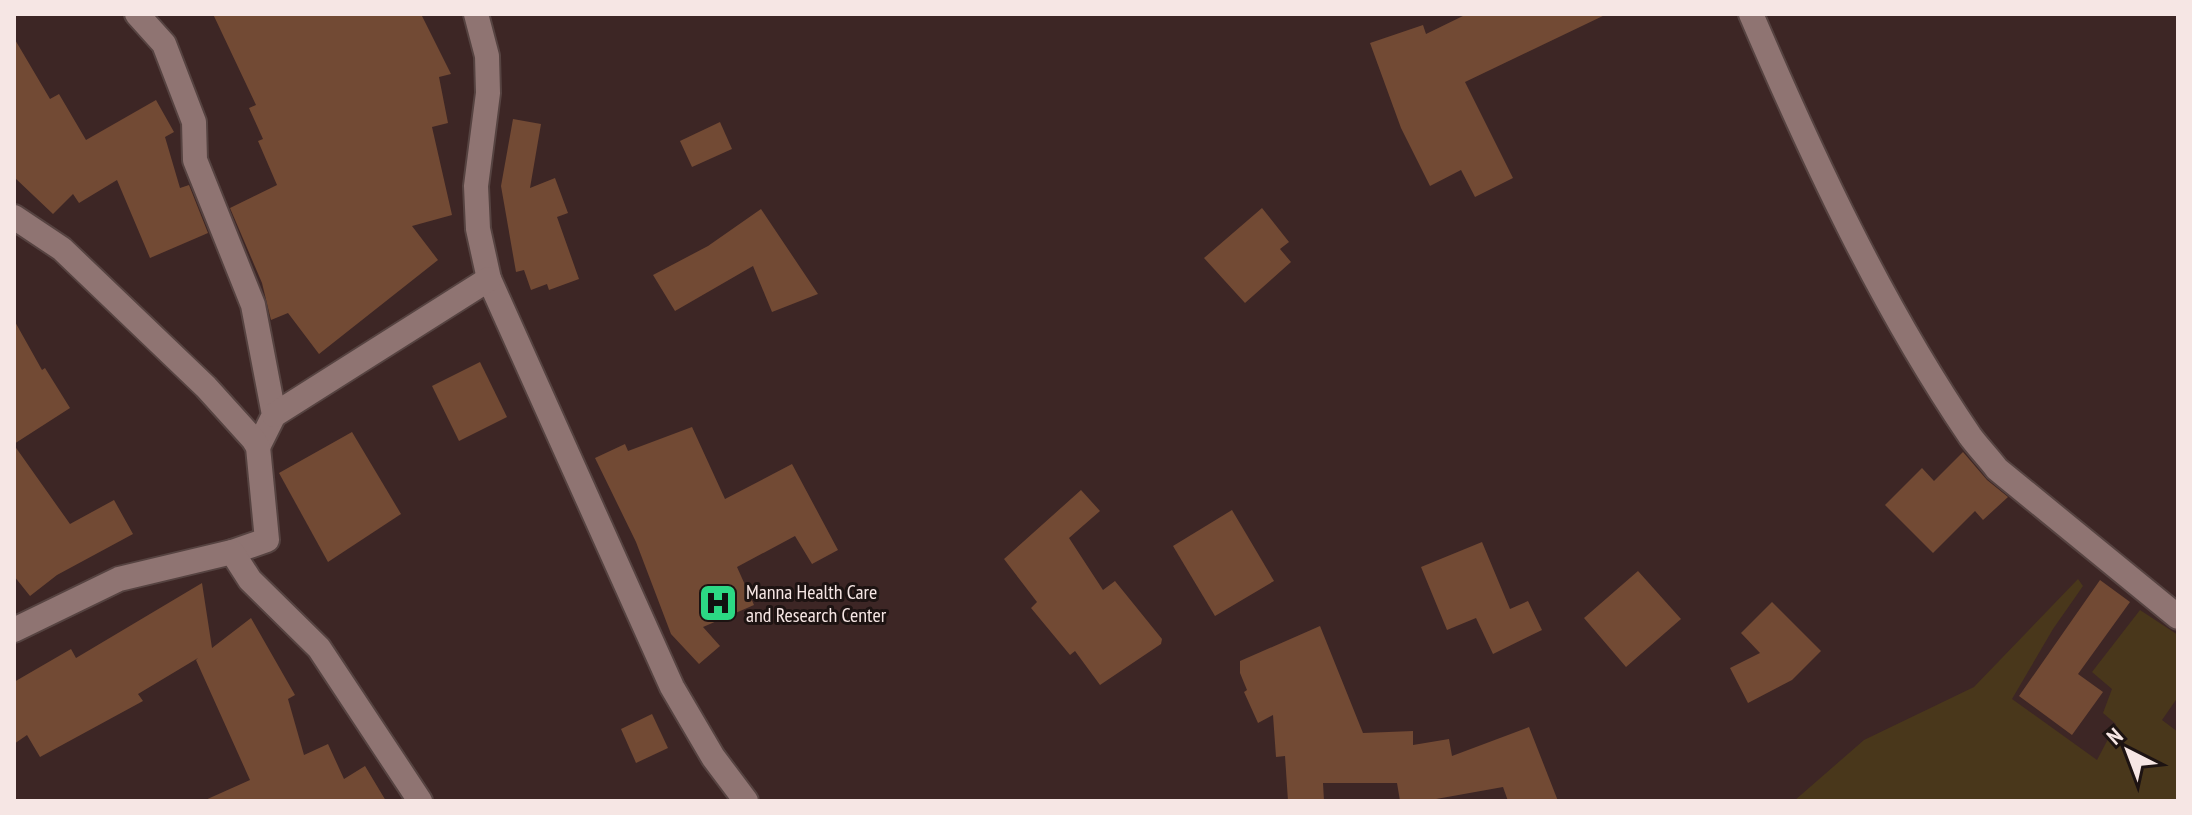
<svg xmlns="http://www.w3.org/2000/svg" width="2192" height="815" viewBox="0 0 2192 815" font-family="'PT Sans Narrow',sans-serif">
<rect width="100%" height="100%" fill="#3d2625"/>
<path fill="#49371b" d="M 2078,579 L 2083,586 L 2053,629 L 2012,699 L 2097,760 L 2116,724 L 2103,713 L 2112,689 L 2092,672 L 2140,610 L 2178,635 L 2178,697 L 2162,720 L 2178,732 L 2178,801 L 1794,801 L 1864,740 L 1974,687 Z"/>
<g fill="#724a34">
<path d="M 213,14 L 421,14 L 451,74 L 439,77 L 448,123 L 432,127 L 452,215 L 412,226 L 438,260 L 319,354 L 288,313 L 271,320 L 262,283 L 230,208 L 277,185 L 258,141 L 263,139 L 249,108 L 256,105 Z"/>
<path d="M 1467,14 L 1607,14 L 1465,82 L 1513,178 L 1475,197 L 1461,170 L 1430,186 L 1401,128 L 1370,43 L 1423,25 L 1426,34 Z"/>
<path d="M 14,38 L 50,99 L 59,94 L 86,140 L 156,100 L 174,132 L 165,137 L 180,188 L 189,185 L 208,233 L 150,258 L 117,180 L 79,203 L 73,194 L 53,214 L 14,177 Z"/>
<path d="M 513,119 L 541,124 L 530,188 L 555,178 L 568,213 L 557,217 L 579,279 L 549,290 L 547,284 L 531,290 L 524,270 L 516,272 L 501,186 Z"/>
<path d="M 720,122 L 732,149 L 692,167 L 680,141 Z"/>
<path d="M 1262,208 L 1289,242 L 1280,249 L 1291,262 L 1245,303 L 1204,258 Z"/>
<path d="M 761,209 L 818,294 L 772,312 L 753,266 L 675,311 L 653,275 L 708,246 Z"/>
<path d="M 14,320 L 42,370 L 45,368 L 70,408 L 14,444 Z"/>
<path d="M 480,362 L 507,417 L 459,441 L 432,386 Z"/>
<path d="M 692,427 L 725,499 L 792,464 L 838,550 L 812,564 L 795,536 L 737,567 L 754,605 L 703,627 L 720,646 L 699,664 L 671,634 L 636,542 L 595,458 L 625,444 L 628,451 Z"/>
<path d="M 352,432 L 401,514 L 328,562 L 279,473 Z"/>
<path d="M 14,445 L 70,524 L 114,500 L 133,534 L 57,575 L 30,596 L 14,576 Z"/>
<path d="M 1963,452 L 1987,480 L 2008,497 L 1983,520 L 1975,511 L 1933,553 L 1885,505 L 1922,468 L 1934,481 Z"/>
<path d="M 1081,490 L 1100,511 L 1069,538 L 1103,590 L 1115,581 L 1162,639 L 1161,644 L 1100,685 L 1075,651 L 1070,655 L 1031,608 L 1037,602 L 1004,559 Z"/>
<path d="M 1232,510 L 1274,581 L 1215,616 L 1173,546 Z"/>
<path d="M 1482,542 L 1510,609 L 1528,601 L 1542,630 L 1493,654 L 1476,618 L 1447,630 L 1421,567 Z"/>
<path d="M 1638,571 L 1681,619 L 1626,667 L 1584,618 Z"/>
<path d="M 2100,580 L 2130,602 L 2078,674 L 2103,692 L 2072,735 L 2019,696 Z"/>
<path d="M 202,583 L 212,648 L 251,618 L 295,695 L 288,699 L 304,755 L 328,744 L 344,779 L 365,766 L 386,801 L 203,801 L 250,780 L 196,660 L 198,658 L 138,694 L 143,701 L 40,757 L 27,735 L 14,744 L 14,682 L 71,649 L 76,658 Z"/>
<path d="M 1772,602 L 1821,651 L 1792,680 L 1748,703 L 1730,668 L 1760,653 L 1741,633 Z"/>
<path d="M 1320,626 L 1363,733 L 1413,731 L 1413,745 L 1449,739 L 1452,756 L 1529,727 L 1558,801 L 1508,801 L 1503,787 L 1425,801 L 1400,801 L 1397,783 L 1323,783 L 1324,801 L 1288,801 L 1285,756 L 1276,757 L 1273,715 L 1258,723 L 1244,692 L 1247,690 L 1240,673 L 1240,661 Z"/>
<path d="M 652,714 L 668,748 L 636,763 L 621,729 Z"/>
</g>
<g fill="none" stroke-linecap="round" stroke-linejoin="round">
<g stroke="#564341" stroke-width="28">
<g id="minor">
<path d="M 137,14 L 164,44 L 194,122 L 195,160 L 253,305 L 274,415 L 258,447"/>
<path d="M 476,14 L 487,56 L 488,93 L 476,186 L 478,229 L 489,279 L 672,687 L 713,757 L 746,801"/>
<path d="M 1751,14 C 1813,159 1881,305 1970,436 C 1978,447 1988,457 1997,469 L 2178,617"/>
<path d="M 14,217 L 62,249 L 206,387 L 253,439 L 258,447 L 267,540 L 232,552"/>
<path d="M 274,415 L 489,279"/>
</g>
</g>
<g stroke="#564341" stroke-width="28">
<path id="secondary" d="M 14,630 L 119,579 L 232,552 L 250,580 L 319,648 L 420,801"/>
</g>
<use href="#minor" stroke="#8f7472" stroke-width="24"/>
<use href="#secondary" stroke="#8f7472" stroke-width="24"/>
</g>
<defs>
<g id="hospital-square" transform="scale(2)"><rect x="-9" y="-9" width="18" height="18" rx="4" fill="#2cd884" stroke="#1d1312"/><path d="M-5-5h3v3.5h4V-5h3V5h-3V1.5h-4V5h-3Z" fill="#111"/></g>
</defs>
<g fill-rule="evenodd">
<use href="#hospital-square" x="718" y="603"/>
</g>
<g text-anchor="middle" stroke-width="6" stroke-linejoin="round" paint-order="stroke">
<g font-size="20" fill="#f6e6e4" stroke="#1d1312" text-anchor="start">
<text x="746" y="599">Manna Health Care<tspan x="746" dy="23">and Research Center</tspan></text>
</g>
</g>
<rect width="2192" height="815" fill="none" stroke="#f6e6e4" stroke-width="32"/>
<g transform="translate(2128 751) rotate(318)" stroke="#1d1312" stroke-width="6" paint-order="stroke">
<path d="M0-6L14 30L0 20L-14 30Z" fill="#f6e6e4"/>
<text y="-12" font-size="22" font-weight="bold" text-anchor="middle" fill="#f6e6e4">N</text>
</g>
</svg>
